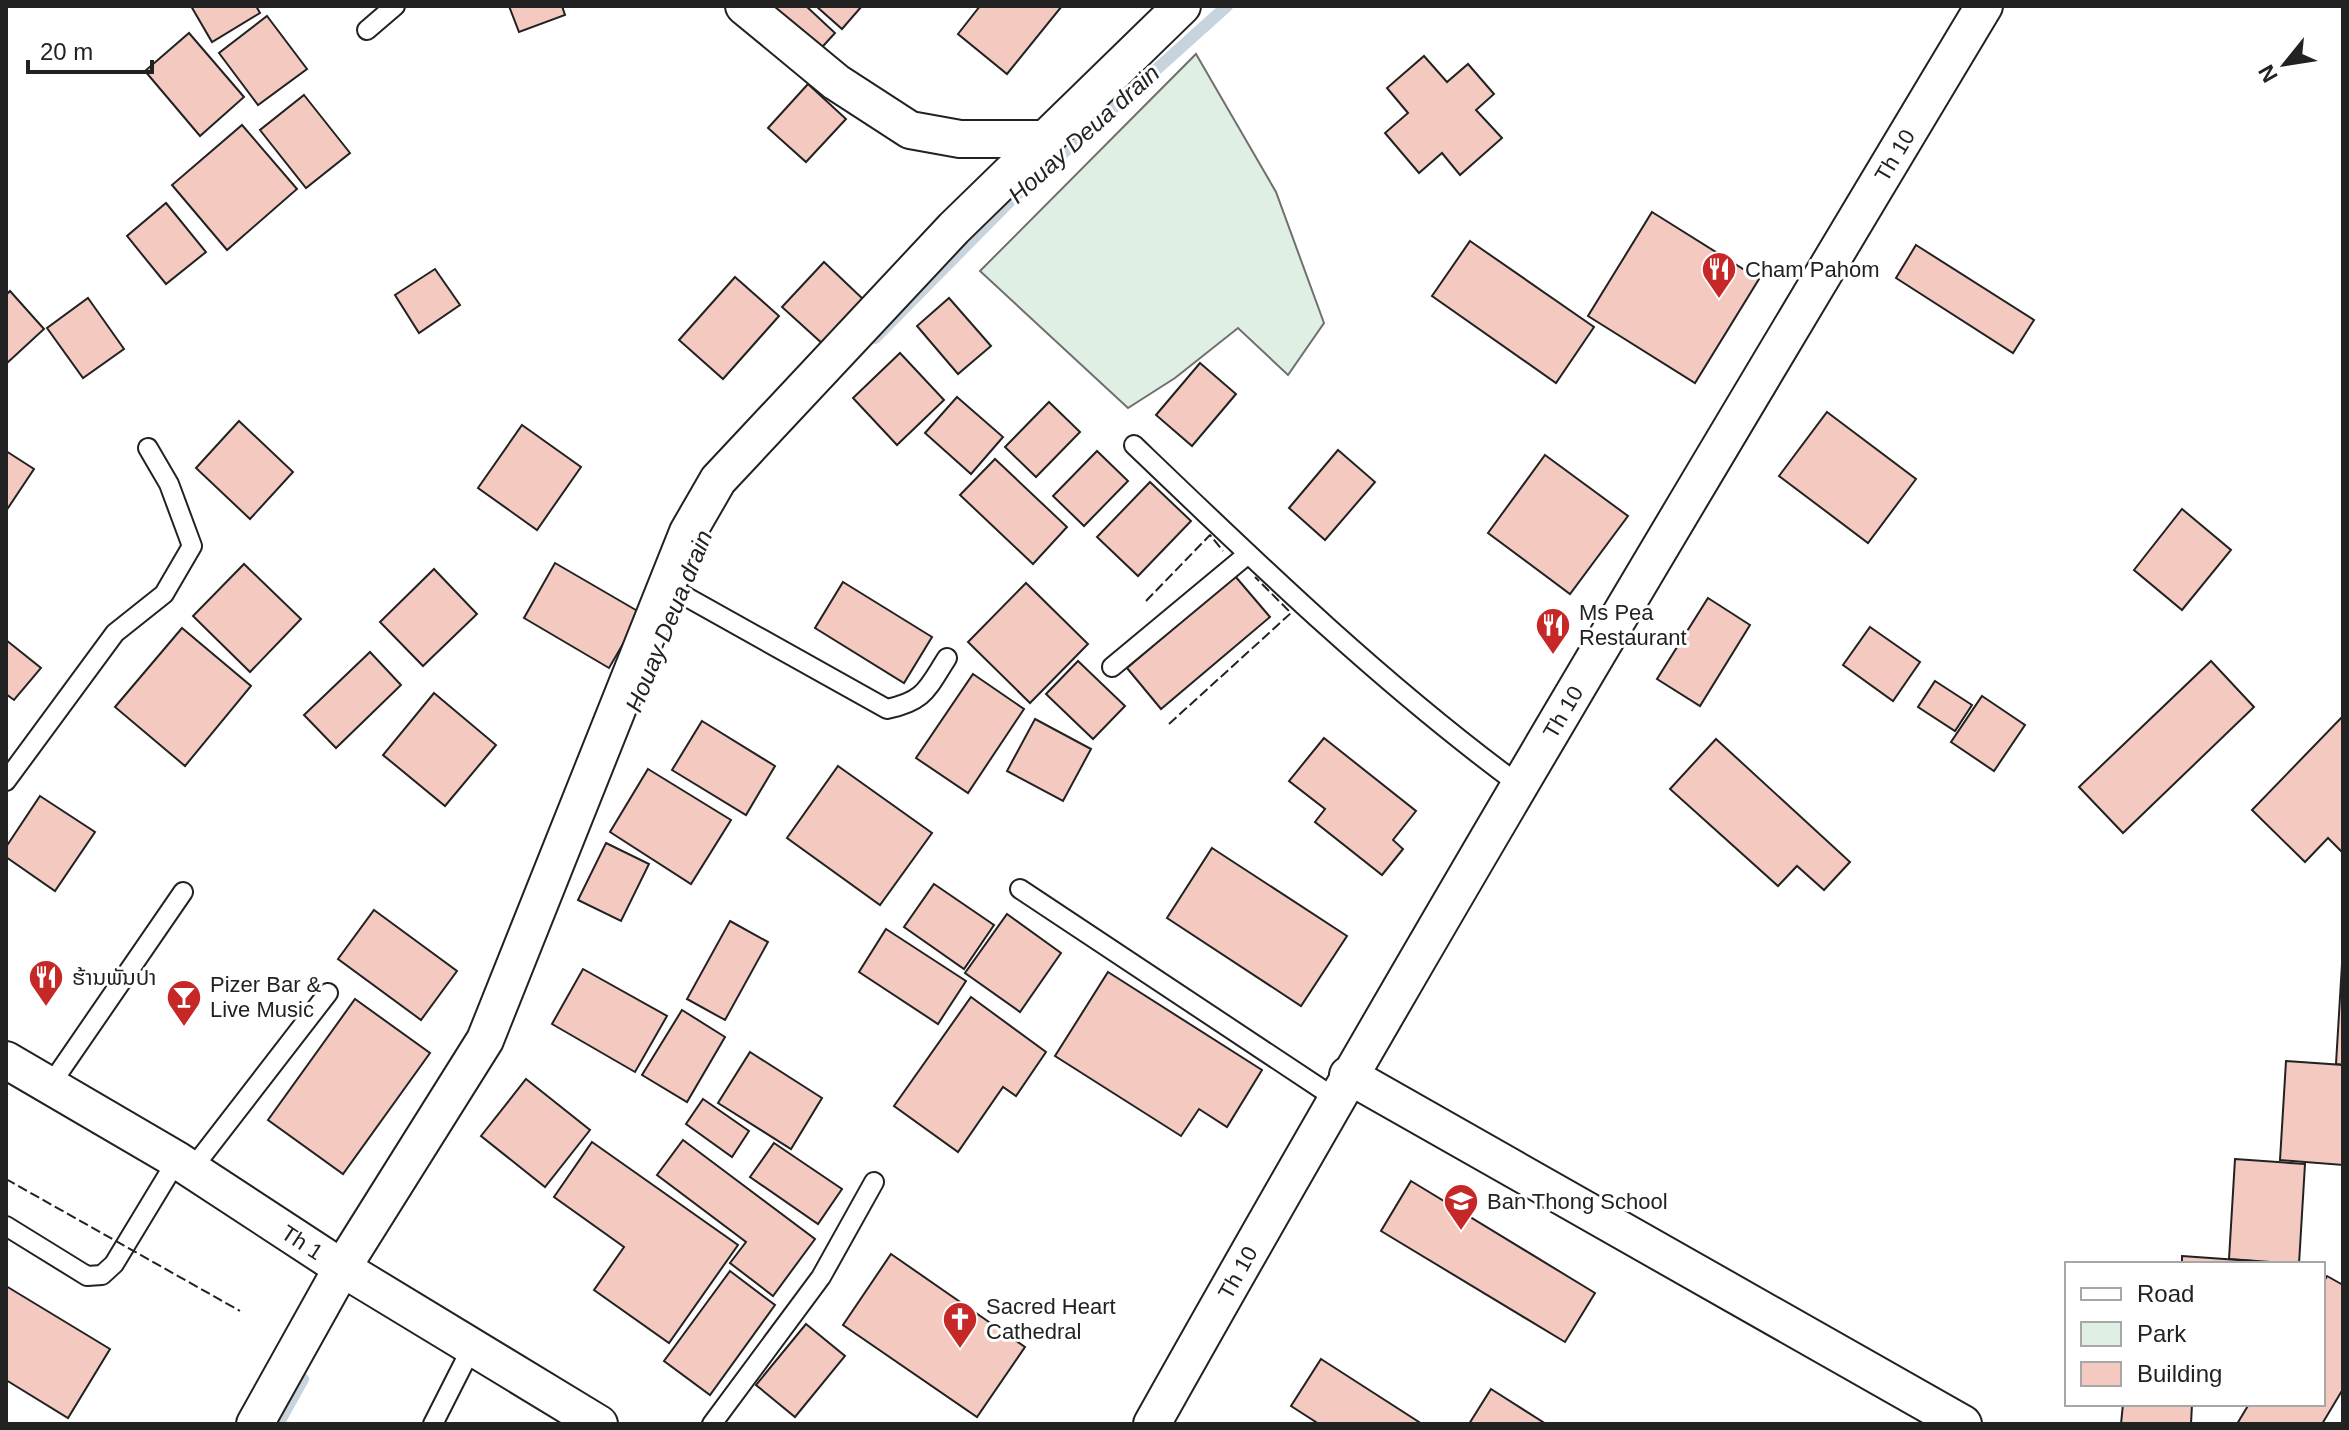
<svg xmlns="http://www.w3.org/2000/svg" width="2349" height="1430" viewBox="0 0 2349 1430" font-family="Helvetica,'Noto Sans Lao',sans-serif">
<rect width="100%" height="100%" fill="#fff"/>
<path fill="#e0efe3" stroke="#6f6f6f" stroke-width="2" d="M 1196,54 L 1276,192 L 1324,323 L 1288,375 L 1238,328 L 1175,378 L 1128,408 L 980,271 Z"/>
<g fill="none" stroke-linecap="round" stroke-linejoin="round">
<g stroke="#c7d3dd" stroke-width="12">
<path d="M 875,338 L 1011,200 L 1227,6"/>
<path d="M 278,1424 L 303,1379"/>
</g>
</g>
<g fill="#f3c9c0" stroke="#222" stroke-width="2">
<path d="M 191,6 L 256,6 L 260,13 L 212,42 Z"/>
<path d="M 509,6 L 562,6 L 565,15 L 519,32 Z"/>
<path d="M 758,6 L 806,6 L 835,33 L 814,56 Z"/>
<path d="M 816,6 L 862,6 L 842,29 Z"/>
<path d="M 980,6 L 1062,6 L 1007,74 L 958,34 Z"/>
<path d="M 267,16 L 307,69 L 258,105 L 219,53 Z"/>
<path d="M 189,33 L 244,97 L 200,136 L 145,71 Z"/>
<path d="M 1424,56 L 1447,82 L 1468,64 L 1494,94 L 1476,110 L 1502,138 L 1460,175 L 1442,153 L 1419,173 L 1385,133 L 1408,113 L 1387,88 Z"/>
<path d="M 808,84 L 846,119 L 806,162 L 768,128 Z"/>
<path d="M 304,95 L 350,153 L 306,188 L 260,130 Z"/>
<path d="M 242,125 L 297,189 L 227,250 L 172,185 Z"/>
<path d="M 166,203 L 206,252 L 166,284 L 127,236 Z"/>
<path d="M 1652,212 L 1759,279 L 1695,383 L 1588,316 Z"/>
<path d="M 1470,241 L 1594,327 L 1556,383 L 1432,296 Z"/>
<path d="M 1916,245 L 2034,320 L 2013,353 L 1896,278 Z"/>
<path d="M 824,262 L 865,301 L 824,345 L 782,307 Z"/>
<path d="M 435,269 L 460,305 L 419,333 L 395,295 Z"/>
<path d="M 735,277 L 779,316 L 723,379 L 679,340 Z"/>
<path d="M 10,291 L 44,329 L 6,364 L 6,295 Z"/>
<path d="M 88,298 L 124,349 L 83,378 L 47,328 Z"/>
<path d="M 949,298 L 991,346 L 958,374 L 917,326 Z"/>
<path d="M 900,353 L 944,400 L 897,445 L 853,398 Z"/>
<path d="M 1200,363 L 1236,394 L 1192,446 L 1156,415 Z"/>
<path d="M 957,397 L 1003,437 L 971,474 L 925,433 Z"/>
<path d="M 1049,402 L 1080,432 L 1036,477 L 1005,447 Z"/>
<path d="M 1827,412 L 1916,479 L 1868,543 L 1779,476 Z"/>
<path d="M 239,421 L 293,472 L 250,519 L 196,468 Z"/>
<path d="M 522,425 L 581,467 L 537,530 L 478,488 Z"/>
<path d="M 1338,450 L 1375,482 L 1325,540 L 1289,508 Z"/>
<path d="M 6,451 L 34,469 L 6,511 Z"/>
<path d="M 1097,451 L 1128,481 L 1084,526 L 1053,496 Z"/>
<path d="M 1545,455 L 1628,516 L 1570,594 L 1488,533 Z"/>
<path d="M 995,459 L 1067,527 L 1033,564 L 960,495 Z"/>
<path d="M 1150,482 L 1191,521 L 1138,576 L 1097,537 Z"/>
<path d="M 2182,509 L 2231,550 L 2182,610 L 2134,570 Z"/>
<path d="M 555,563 L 641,613 L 609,668 L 524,618 Z"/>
<path d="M 244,564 L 301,619 L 250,672 L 193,616 Z"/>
<path d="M 434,569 L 477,614 L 423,666 L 380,622 Z"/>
<path d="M 1235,576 L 1270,617 L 1161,709 L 1127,668 Z"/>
<path d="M 843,582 L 932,637 L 904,683 L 815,628 Z"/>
<path d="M 1026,583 L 1088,644 L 1030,703 L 968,642 Z"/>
<path d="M 1708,598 L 1750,625 L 1700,706 L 1657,679 Z"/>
<path d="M 1870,627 L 1920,662 L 1893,701 L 1843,665 Z"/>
<path d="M 182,628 L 251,686 L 185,766 L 115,707 Z"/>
<path d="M 6,640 L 41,668 L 14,700 L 6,694 Z"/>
<path d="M 370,652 L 401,685 L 336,748 L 304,715 Z"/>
<path d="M 1078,661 L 1125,706 L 1093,739 L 1046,694 Z"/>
<path d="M 2211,661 L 2254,707 L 2123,833 L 2079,787 Z"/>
<path d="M 973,674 L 1024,709 L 968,793 L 916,758 Z"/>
<path d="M 1935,681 L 1972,705 L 1955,731 L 1918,707 Z"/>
<path d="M 434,693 L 496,745 L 445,806 L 383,755 Z"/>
<path d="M 1982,696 L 2025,725 L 1994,771 L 1951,742 Z"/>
<path d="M 2343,716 L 2343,853 L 2328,838 L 2305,862 L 2252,810 Z"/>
<path d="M 1035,719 L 1091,749 L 1063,801 L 1007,771 Z"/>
<path d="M 702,721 L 775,766 L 746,815 L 672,770 Z"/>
<path d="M 1324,738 L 1416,811 L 1393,840 L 1403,849 L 1382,875 L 1315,822 L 1325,809 L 1289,781 Z"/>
<path d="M 1716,739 L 1850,862 L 1824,890 L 1797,866 L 1778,886 L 1670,789 Z"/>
<path d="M 838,766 L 932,833 L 880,905 L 787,838 Z"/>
<path d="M 648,769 L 731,820 L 691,884 L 610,832 Z"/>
<path d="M 40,796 L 95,832 L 55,891 L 6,857 L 6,847 Z"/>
<path d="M 606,843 L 649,864 L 621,921 L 578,900 Z"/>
<path d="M 1212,848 L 1347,936 L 1301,1006 L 1167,918 Z"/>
<path d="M 934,884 L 994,925 L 964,969 L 904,927 Z"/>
<path d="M 374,910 L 457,971 L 421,1020 L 338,959 Z"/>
<path d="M 1007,914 L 1061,953 L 1020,1012 L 965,973 Z"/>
<path d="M 730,921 L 768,942 L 725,1020 L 687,999 Z"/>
<path d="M 886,929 L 966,981 L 938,1024 L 859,972 Z"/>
<path d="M 2342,964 L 2343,964 L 2343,1065 L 2336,1064 Z"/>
<path d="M 583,969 L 667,1016 L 635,1072 L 552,1024 Z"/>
<path d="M 1108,972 L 1262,1070 L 1227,1127 L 1199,1109 L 1181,1136 L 1055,1056 Z"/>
<path d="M 971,997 L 1046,1052 L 1016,1096 L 1003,1087 L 958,1152 L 894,1106 Z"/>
<path d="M 355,999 L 430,1053 L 343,1174 L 268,1120 Z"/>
<path d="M 682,1010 L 725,1037 L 687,1102 L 642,1075 Z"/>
<path d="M 750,1052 L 822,1098 L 791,1149 L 718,1103 Z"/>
<path d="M 2286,1061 L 2343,1065 L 2343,1165 L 2280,1160 Z"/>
<path d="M 526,1079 L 590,1130 L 545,1187 L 481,1136 Z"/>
<path d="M 703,1099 L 749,1131 L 732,1157 L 686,1124 Z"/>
<path d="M 683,1140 L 815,1239 L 773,1296 L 730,1263 L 746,1242 L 657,1175 Z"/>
<path d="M 592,1142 L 738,1245 L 669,1343 L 594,1290 L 624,1247 L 554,1197 Z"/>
<path d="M 774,1143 L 842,1189 L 818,1224 L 750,1177 Z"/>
<path d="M 2235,1159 L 2305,1164 L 2299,1264 L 2229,1259 Z"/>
<path d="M 1411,1181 L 1595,1293 L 1565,1342 L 1381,1231 Z"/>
<path d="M 891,1254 L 1025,1347 L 977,1417 L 843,1325 Z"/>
<path d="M 2182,1256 L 2252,1261 L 2252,1264 L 2182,1264 Z"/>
<path d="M 730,1271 L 775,1305 L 710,1395 L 664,1361 Z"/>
<path d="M 2327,1276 L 2343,1285 L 2343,1389 L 2322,1424 L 2237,1424 L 2249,1404 L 2323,1404 L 2323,1283 Z"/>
<path d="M 6,1286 L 110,1349 L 68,1418 L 6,1380 Z"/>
<path d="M 806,1324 L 845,1356 L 795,1417 L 756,1385 Z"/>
<path d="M 1321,1359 L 1422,1424 L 1319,1424 L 1291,1406 Z"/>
<path d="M 1491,1389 L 1546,1424 L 1469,1424 Z"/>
<path d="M 2123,1404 L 2192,1404 L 2191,1424 L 2121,1424 Z"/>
</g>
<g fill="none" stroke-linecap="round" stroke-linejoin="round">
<g stroke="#222" stroke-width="22">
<g id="service">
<path d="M 367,30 L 395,6"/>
<path d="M 1134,445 C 1257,563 1381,683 1518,784"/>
<path d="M 667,586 L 887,709 C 925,701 927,689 947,658"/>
<path d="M 1112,667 L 1248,554"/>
<path d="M 6,781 L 115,633 L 164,594 L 192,546 L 169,484 L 148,448"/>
<path d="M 1020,889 L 1335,1098"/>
<path d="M 51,1084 L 183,892"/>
<path d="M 192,1169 L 328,993"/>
<path d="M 6,1226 L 87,1276 L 102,1275 L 114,1264 L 177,1160"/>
<path d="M 433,1424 L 472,1347"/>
<path d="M 712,1424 L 821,1277 L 874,1182"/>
</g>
</g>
<g stroke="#222" stroke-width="40">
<g id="minor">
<path d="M 744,6 L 836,82 L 910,130 L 960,139 L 1045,139"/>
<path id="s1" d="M 6,1060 L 177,1160 L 342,1268 L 599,1424"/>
<path d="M 1348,1075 L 1963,1424"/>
<path d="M 255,1424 L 342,1268 L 485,1040 L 688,532 L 718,480 L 954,228 L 1182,6"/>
<path id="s2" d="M 1152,1424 C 1420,946 1702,476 1984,6"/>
</g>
</g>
<use href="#service" stroke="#fff" stroke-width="18"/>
<use href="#minor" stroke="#fff" stroke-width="36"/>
<g stroke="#222" stroke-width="2" stroke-dasharray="10 4" stroke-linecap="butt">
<path d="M 1146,601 L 1210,535 L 1223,551"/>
<path d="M 1169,724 L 1291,613 L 1255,577"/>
<path d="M 6,1179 L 240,1311"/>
</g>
</g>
<defs>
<g id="restaurant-pin" transform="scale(1.8)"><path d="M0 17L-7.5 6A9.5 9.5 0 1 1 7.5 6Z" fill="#c62828" stroke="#fff"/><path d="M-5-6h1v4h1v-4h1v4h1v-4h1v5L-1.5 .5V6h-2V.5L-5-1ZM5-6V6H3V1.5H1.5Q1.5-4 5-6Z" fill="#fff"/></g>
<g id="bar-pin" transform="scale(1.8)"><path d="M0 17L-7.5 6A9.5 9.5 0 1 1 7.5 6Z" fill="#c62828" stroke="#fff"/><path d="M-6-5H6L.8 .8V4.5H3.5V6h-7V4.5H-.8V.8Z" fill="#fff"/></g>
<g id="school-pin" transform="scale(1.8)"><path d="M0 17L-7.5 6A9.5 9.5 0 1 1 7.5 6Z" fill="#c62828" stroke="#fff"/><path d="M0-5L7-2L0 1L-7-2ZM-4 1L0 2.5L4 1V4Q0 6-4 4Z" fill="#fff"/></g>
<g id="church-pin" transform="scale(1.8)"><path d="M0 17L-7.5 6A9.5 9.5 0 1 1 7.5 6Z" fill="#c62828" stroke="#fff"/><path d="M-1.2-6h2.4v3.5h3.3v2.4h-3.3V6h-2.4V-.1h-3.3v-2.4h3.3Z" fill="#fff"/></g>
</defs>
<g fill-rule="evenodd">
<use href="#restaurant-pin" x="1719" y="269"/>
<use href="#restaurant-pin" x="1553" y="625"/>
<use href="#restaurant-pin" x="46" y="977"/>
<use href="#bar-pin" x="184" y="997"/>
<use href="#school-pin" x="1461" y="1201"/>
<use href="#church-pin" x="960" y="1319"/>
</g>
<g text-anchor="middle" stroke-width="6" stroke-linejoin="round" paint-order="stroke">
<g font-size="22" fill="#222" stroke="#fff">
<text dy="8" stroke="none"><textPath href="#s2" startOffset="1470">Th 10</textPath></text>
<text dy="8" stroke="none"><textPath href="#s2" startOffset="822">Th 10</textPath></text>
<text dy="8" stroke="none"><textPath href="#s1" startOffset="348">Th 1</textPath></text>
<text dy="8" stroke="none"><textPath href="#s2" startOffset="174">Th 10</textPath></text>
</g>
<g font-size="22" fill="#222" stroke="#fff" text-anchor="start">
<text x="1745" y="277">Cham Pahom</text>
<text x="1579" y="620">Ms Pea<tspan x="1579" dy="25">Restaurant</tspan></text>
<text x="72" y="985">ຮ້ານພັນປາ</text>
<text x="210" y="992">Pizer Bar &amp;<tspan x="210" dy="25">Live Music</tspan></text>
<text x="1487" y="1209">Ban Thong School</text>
<text x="986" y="1314">Sacred Heart<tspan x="986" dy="25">Cathedral</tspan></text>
</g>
<g font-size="24" font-style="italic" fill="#222" stroke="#fff">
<text transform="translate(1084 134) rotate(-42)" y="8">Houay Deua drain</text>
<text transform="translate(669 621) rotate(-68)" y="8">Houay Deua drain</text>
</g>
</g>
<rect width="2349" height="1430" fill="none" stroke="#222222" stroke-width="16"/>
<rect x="2065" y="1262" width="260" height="144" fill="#ffffff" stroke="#a7a7a7" stroke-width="2"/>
<rect x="2081" y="1288" width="40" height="12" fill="#ffffff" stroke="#a7a7a7" stroke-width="2"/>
<text x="2137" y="1302" font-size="24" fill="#222222">Road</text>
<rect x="2081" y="1322" width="40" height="24" fill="#e0efe3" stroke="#a7a7a7" stroke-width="2"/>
<text x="2137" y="1342" font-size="24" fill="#222222">Park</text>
<rect x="2081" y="1362" width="40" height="24" fill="#f3c9c0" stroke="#a7a7a7" stroke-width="2"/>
<text x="2137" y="1382" font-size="24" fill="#222222">Building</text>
<g transform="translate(2285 64) rotate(240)" stroke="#ffffff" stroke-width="6" paint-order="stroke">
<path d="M0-6L14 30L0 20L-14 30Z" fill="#222222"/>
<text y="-12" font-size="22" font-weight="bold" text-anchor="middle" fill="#222222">N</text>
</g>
<path d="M28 60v12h124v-12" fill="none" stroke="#222222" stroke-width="4"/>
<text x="40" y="60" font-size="24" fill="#222222" stroke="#ffffff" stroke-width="6" paint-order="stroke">20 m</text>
</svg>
